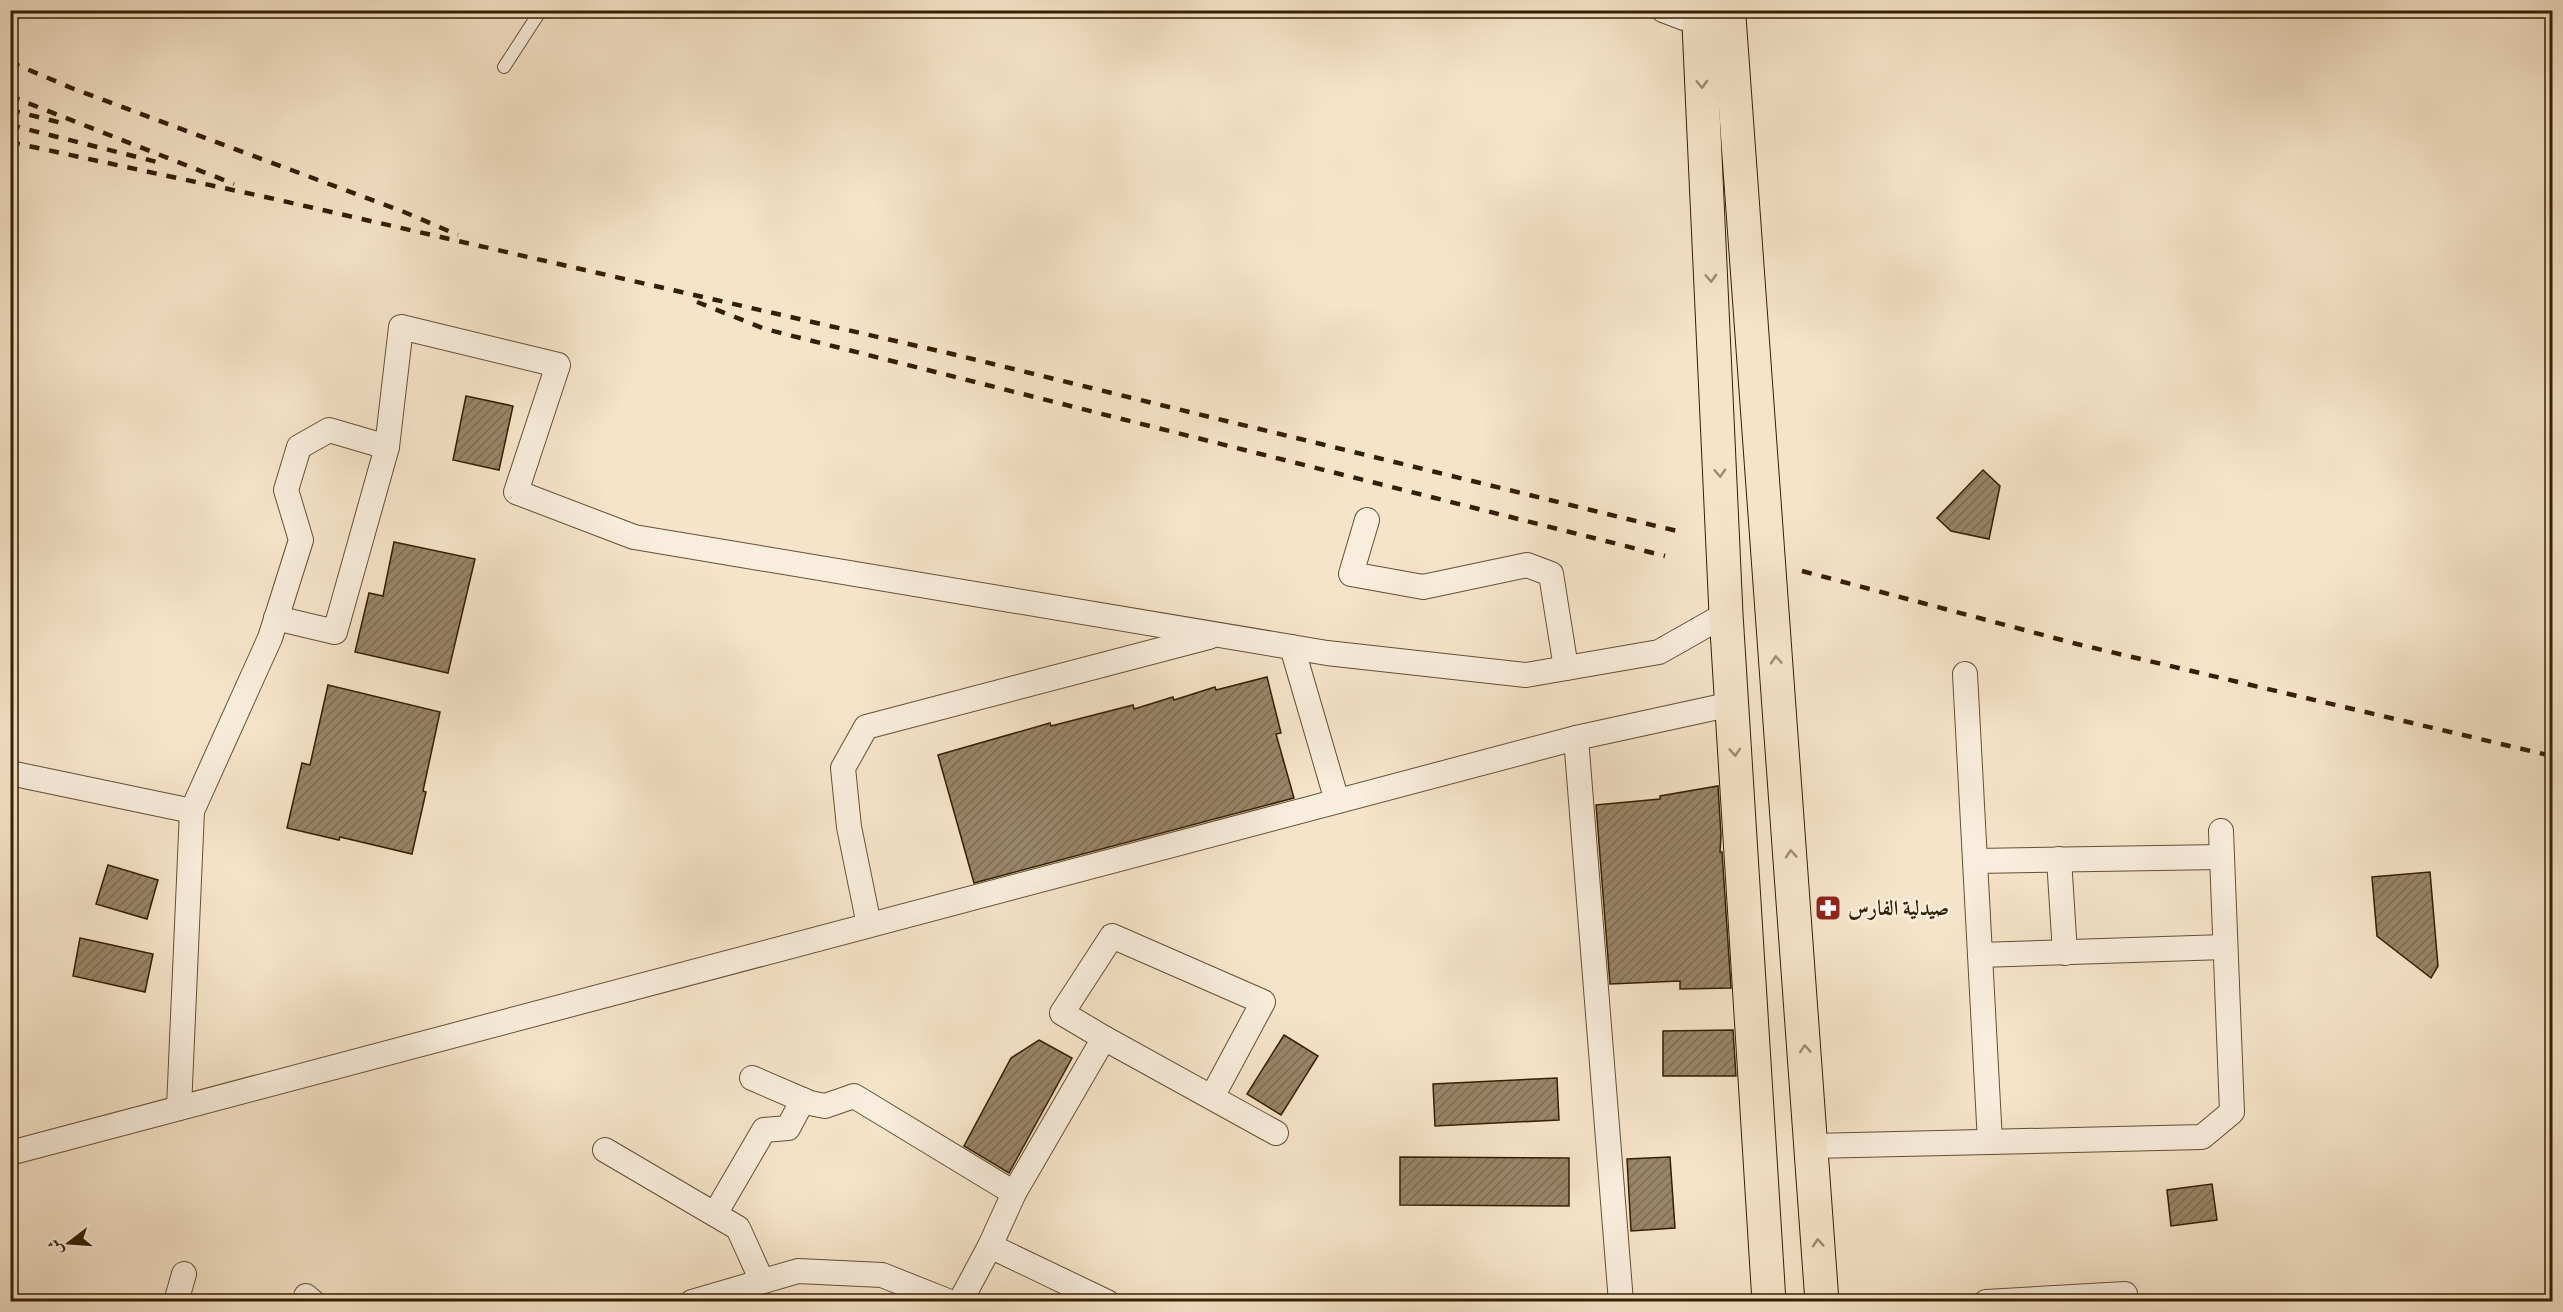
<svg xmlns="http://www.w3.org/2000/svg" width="2563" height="1312" viewBox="0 0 2563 1312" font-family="'Sorts Mill Goudy',Amiri,serif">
<defs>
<pattern id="building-hatch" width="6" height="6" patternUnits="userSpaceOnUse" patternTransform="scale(1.5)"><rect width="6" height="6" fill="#998569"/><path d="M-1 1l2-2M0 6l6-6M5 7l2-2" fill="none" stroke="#7e6c54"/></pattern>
</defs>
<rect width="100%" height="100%" fill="#f6e4ca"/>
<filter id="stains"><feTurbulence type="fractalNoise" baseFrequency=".00333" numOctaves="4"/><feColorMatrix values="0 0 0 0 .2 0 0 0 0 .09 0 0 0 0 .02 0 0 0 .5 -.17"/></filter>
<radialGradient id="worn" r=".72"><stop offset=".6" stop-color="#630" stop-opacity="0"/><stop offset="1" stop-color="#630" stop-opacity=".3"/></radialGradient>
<g fill="url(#building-hatch)" stroke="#341f00" stroke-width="1.5">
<path d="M 466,396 L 513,406 L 499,470 L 453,460 Z"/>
<path d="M 1983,470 L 2000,486 L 1989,539 L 1951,531 L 1937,518 Z"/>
<path d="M 394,542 L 475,559 L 448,673 L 355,652 L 369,593 L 383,596 Z"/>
<path d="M 1267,677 L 1281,733 L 1276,734 L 1294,798 L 974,883 L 938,755 L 1050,723 L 1051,726 L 1133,705 L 1134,709 L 1173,697 L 1174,700 L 1215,687 L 1216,690 Z"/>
<path d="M 328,685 L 440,712 L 423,791 L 426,792 L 412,854 L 340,837 L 339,840 L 287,828 L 302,763 L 310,765 Z"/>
<path d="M 1718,786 L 1721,835 L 1720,852 L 1722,852 L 1731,988 L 1680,989 L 1680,981 L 1610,984 L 1596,805 L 1660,799 L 1660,796 Z"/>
<path d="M 108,865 L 158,880 L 147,919 L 96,904 Z"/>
<path d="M 2430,872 L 2438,966 L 2431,978 L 2377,936 L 2372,877 Z"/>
<path d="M 80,938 L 153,954 L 145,992 L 73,976 Z"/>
<path d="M 1733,1030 L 1736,1076 L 1663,1076 L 1663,1031 Z"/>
<path d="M 1284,1035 L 1318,1056 L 1281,1115 L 1247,1094 Z"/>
<path d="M 1039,1040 L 1072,1058 L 1009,1173 L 964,1146 L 1011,1058 Z"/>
<path d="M 1557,1078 L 1559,1120 L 1435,1126 L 1433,1084 Z"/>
<path d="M 1400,1157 L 1569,1158 L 1569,1206 L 1400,1205 Z"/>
<path d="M 1670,1157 L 1675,1228 L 1631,1231 L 1627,1159 Z"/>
<path d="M 2212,1184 L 2217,1220 L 2171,1226 L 2167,1190 Z"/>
</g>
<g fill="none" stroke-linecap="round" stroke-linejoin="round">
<g stroke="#645032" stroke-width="14">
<path id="lane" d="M 504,67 L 541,10"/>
</g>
<g stroke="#645032" stroke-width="26">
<g id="street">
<path d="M 1663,10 L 1684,18"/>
<path d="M 1367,520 L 1351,574 L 1423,587 L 1527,565 L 1551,574 L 1566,668"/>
<path d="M 276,618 L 335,632 L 387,447 L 401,327 L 558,365 L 516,492 L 634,537 L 1327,653 L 1526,675 L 1659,652 L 1726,614"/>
<path d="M 1292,647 L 1337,801"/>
<path d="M 1965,674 L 1990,1142"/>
<path d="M 1576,738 L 1621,1302"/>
<path d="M 10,773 L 192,811"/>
<path d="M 2059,859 L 2065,953"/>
<path d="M 1975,861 L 2222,857"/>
<path d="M 869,925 L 849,827 L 843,768 L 866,727 L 1209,637"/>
<path d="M 1980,955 L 2225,947"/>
<path d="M 1104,1038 L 1062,1013 L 1112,936 L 1263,1002 L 1212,1097"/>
<path d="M 752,1078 L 810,1103 L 825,1106 L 854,1096 L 1014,1193"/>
<path d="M 179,1108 L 192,811 L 270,638 L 301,540 L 286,490 L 299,447 L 329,430 L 387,447"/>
<path d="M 1812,1146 L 2202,1137 L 2232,1112 L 2221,831"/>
<path d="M 605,1150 L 738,1228 L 762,1281"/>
<path d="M 10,1153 L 1576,738 L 1732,704"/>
<path d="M 715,1214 L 764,1130 L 788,1128 L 803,1100"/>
<path d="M 990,1246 L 1107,1302"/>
<path d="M 306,1296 L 313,1302"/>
<path d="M 176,1302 L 184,1274"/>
<path d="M 692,1302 L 798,1271 L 882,1275 L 950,1302"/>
<path d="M 960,1302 L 990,1246 L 1014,1193 L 1104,1038 L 1276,1133"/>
<path d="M 1986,1302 L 2125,1294"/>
</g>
</g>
<g stroke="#341f00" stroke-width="35">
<g id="primary">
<path d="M 1729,17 L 1822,1302"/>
<path d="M 1699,25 L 1726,614 L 1769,1302"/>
</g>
</g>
<use href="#lane" stroke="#f9eddd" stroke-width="12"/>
<use href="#street" stroke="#f9eddd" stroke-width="24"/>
<use href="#primary" stroke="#f6e4ca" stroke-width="33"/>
<g stroke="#341f00" stroke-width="4.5" stroke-dasharray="10 10" stroke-linecap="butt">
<path d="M 10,62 L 74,89 L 404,212 L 458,235"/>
<path d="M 10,96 L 234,184"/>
<path d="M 10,110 L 62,123"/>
<path d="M 10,125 L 165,164"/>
<path d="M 10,142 L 270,198 L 948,353 L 1677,531"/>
<path d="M 697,302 L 765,329 L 1665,556"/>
<path d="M 1802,571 L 2077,644 L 2552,756"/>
</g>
</g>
<defs><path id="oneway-chevron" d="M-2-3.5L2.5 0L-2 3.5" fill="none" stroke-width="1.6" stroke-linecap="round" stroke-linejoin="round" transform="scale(1.5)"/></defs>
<g stroke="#9f8b6f">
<use href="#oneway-chevron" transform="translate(1702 84) rotate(87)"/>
<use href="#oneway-chevron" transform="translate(1711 278) rotate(87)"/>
<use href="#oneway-chevron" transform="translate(1720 473) rotate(87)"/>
<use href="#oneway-chevron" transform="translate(1776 660) rotate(-94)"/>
<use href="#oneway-chevron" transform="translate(1735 752) rotate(86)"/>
<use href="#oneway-chevron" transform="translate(1791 854) rotate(-94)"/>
<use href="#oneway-chevron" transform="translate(1805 1049) rotate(-94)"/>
<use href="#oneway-chevron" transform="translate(1818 1243) rotate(-94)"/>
</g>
<defs>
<g id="pharmacy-square" transform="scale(1.35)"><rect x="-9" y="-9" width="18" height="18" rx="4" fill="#8f2418" stroke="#f9eddd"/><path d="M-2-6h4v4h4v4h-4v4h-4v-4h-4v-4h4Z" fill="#fff"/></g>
</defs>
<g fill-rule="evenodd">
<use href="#pharmacy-square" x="1828" y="908"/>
</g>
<g text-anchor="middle" stroke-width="5" stroke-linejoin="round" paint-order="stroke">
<g font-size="21" font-weight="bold" fill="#341f00" stroke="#f9eddd" text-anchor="start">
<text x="1848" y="915">صيدلية الفارس</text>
</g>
</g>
<rect width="2563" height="1312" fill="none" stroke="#f6e4ca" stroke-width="36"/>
<rect x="12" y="12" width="2539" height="1288" fill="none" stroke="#341f00" stroke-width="3"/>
<rect x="18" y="18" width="2527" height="1276" fill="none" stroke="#341f00" stroke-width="1.5"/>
<g transform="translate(69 1243) rotate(253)" stroke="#f9eddd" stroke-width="4.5" paint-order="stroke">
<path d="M0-4.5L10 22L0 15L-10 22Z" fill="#341f00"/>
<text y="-9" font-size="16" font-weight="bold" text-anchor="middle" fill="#341f00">ش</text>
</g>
<rect width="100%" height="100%" filter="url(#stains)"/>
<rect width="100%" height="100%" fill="url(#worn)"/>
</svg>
